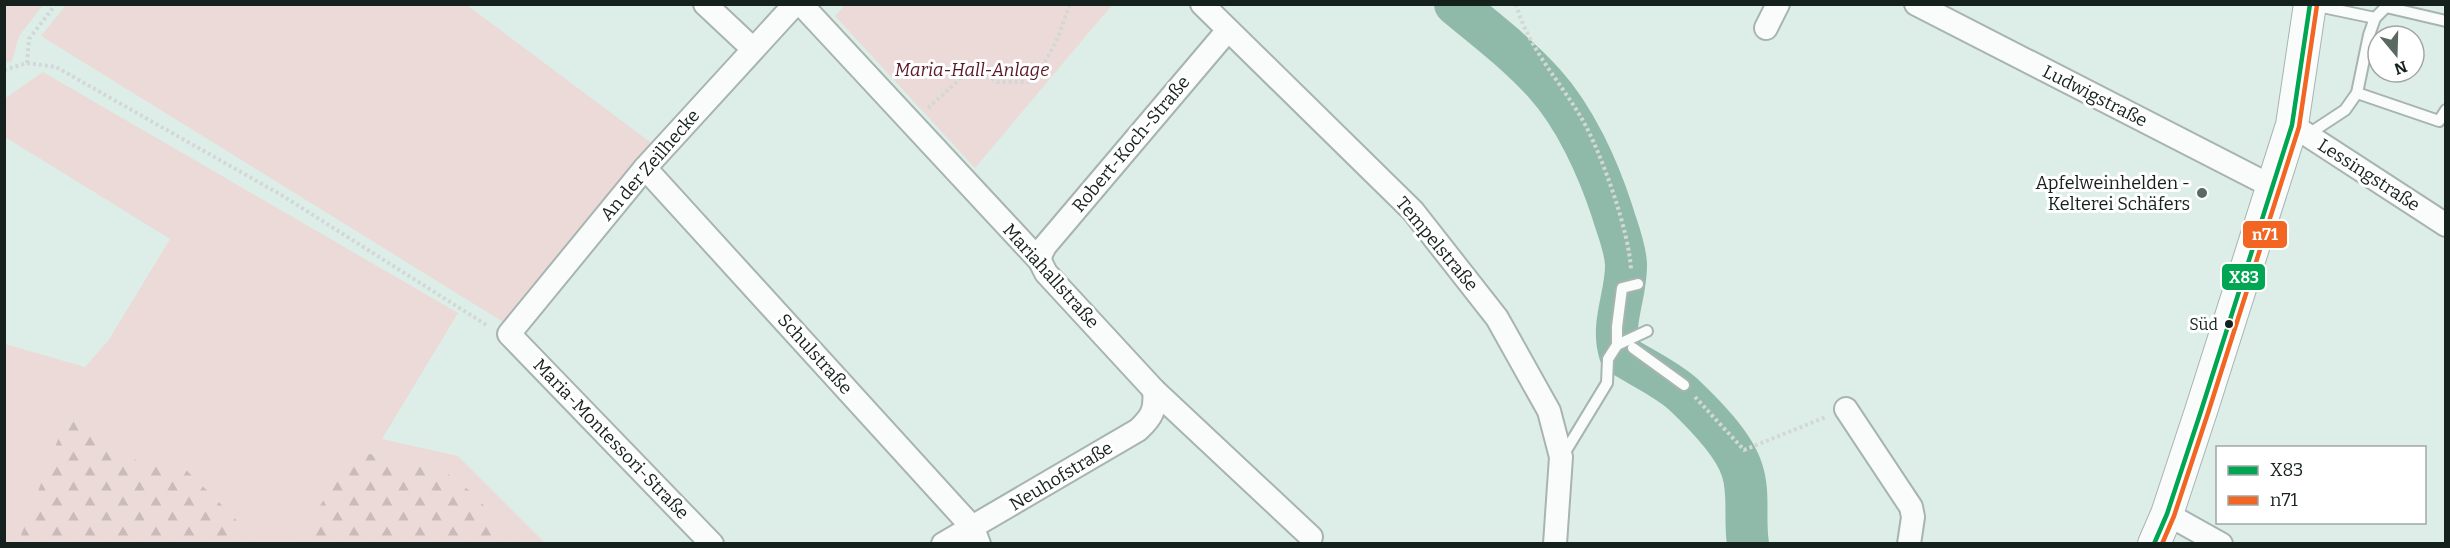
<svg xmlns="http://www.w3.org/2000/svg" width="2450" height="548" viewBox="0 0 2450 548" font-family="Bitter,serif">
<defs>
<pattern id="forest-firs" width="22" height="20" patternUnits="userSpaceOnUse" patternTransform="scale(1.5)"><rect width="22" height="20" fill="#ebdad8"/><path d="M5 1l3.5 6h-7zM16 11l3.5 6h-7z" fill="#c9bbb9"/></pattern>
</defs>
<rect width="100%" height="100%" fill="#ddeee8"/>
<g fill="#ebdad8">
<path d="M 5,4 L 43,5 L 19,36 L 12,61 L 5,63 Z"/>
<path d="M 846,4 L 1112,4 L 1112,5 L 975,168 L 835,16 Z"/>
<path d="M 66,5 L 467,5 L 658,148 L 508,325 L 41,36 Z"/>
<path d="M 43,72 L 458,313 L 382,439 L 458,456 L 545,543 L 524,543 L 505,530 L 474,494 L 439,467 L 399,463 L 357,450 L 295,543 L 256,543 L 230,513 L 179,463 L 140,463 L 69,412 L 18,543 L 5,543 L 5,344 L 85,367 L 108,341 L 170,239 L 5,137 L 4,99 Z"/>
</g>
<g fill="url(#forest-firs)">
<path d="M 69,411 L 140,463 L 179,463 L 230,513 L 256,543 L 18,543 Z"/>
<path d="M 357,450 L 399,463 L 439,467 L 474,494 L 505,530 L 524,543 L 295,543 Z"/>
</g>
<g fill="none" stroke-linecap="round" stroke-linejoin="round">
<path stroke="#8fbaaa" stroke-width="42" d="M 1455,4 C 1485,29 1518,54 1544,83 C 1575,117 1598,168 1612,211 C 1617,228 1625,246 1626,264 C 1627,294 1610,324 1620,354 C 1640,367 1665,378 1683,394 C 1703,413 1734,444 1742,470 C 1750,493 1744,519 1748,544"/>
<g stroke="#a7b4af" stroke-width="14">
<g id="lane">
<path d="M 2313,5 L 2375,18"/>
<path d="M 2357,93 L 2439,121 L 2446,110"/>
<path d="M 2307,135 L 2345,110 L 2357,93 L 2369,35 L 2375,18 L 2386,7 L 2446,21"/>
<path d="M 1617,345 L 1617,327 L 1622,288 L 1638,284"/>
<path d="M 1633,348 L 1684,385"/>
<path d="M 1562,457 L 1607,383 L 1608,359 L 1617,345 L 1647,331"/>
</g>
</g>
<g stroke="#a7b4af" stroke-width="26">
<g id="street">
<path d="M 705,4 L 753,49"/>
<path d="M 801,4 L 1040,261 L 1046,273 L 1154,390 L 1311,537"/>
<path d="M 1202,4 L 1413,211 L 1497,318 L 1549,411 L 1561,457 L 1555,544"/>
<path d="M 1916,4 L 2273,187"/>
<path d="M 1766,28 L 1778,4"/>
<path d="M 2292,125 L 2446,225"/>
<path d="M 645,168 L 973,528 L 979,544"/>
<path d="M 1040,261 L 1041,254 L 1045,246 L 1228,30"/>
<path d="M 1846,409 L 1911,507 L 1913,517 L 1909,544"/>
<path d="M 2167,514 L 2221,544"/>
<path d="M 712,544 L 509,334 L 645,168 L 795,4"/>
<path d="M 943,544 L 1138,430 C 1152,417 1156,410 1154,390"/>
</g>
</g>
<g stroke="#a7b4af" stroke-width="34">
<path id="secondary" d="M 2154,544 L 2167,514 L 2201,411 L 2292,125 L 2310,4"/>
</g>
<g stroke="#d3d8d6" stroke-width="4" stroke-dasharray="3 3" stroke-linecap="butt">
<path d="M 1516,4 C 1528,48 1560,81 1582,119 C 1601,152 1630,233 1631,271"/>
<path d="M 27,63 L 29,39 L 56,4"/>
<path d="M 4,70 L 27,63 L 56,67 L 283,196 L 488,326"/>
<path d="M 928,108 L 974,66 L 997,82 L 1034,82 L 1057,40 L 1070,4"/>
<path d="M 1695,397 L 1744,450 L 1826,417"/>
</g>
<use href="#lane" stroke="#fafcfc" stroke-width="10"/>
<use href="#street" stroke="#fafcfc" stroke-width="22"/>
<use href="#secondary" stroke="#fafcfc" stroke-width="32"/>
<g stroke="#fff" stroke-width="9">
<path id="bus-1" d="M 2154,544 L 2167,514 L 2201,411 L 2292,125 L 2310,4"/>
</g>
<g stroke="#fff" stroke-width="9">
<path id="bus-2" d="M 2162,544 L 2174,516 L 2208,413 L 2299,127 L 2317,5"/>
</g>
<use href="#bus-1" stroke="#00a651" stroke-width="4.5"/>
<use href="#bus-2" stroke="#f26522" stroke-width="4.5"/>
</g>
<circle fill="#5b6963" stroke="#fff" stroke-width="2" cx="2202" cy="193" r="6"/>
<circle fill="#15211c" stroke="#fff" stroke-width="2" cx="2229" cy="324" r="5"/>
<g text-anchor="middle" stroke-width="6" stroke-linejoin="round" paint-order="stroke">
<g font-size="16" fill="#15211c" stroke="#fff" text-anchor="end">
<text x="2218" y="330">Süd</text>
</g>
<g font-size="18" font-style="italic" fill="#591823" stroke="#fff">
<text x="972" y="76">Maria-Hall-Anlage</text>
</g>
<g font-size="18" fill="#15211c" stroke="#fff">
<text transform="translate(2095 96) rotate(27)" y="6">Ludwigstraße</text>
<text transform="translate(1131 144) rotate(-50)" y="6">Robert-Koch-Straße</text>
<text transform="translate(650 165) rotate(-49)" y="6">An der Zeilhecke</text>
<text transform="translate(2369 175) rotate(33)" y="6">Lessingstraße</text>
<text transform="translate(1437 244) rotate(50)" y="6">Tempelstraße</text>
<text transform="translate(1051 276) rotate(48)" y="6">Mariahallstraße</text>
<text transform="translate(815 354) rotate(48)" y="6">Schulstraße</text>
<text transform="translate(611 439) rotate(46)" y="6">Maria-Montessori-Straße</text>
<text transform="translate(1061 476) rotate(-31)" y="6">Neuhofstraße</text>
</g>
<g font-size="18" fill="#15211c" stroke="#fff" text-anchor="end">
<text x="2190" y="189">Apfelweinhelden -<tspan x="2190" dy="21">Kelterei Schäfers</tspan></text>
</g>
</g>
<g stroke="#fff" stroke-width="2">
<rect x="2242" y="220" width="46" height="29" rx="6" fill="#f26522"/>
<rect x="2221" y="263" width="45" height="28" rx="6" fill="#00a651"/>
</g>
<g font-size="16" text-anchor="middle" font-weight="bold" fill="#fff">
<text x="2265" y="240">n71</text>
<text x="2244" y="283">X83</text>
</g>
<rect width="2450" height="548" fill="none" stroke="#15211c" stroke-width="12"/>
<rect x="2216" y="446" width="210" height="78" fill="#ffffff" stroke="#a1a6a4" stroke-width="1.5"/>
<rect x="2228" y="466" width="30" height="9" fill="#00a651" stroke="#a1a6a4" stroke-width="1.5"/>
<text x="2270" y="476" font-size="18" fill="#15211c">X83</text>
<rect x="2228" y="496" width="30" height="9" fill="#f26522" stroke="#a1a6a4" stroke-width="1.5"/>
<text x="2270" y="506" font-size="18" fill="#15211c">n71</text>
<g transform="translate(2396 54) rotate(161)"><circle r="28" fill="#ffffff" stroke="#a1a6a4" stroke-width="1.5"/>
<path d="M0-4.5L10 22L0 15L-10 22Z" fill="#5b6963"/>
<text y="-9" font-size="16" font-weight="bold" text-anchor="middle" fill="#15211c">N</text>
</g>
</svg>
